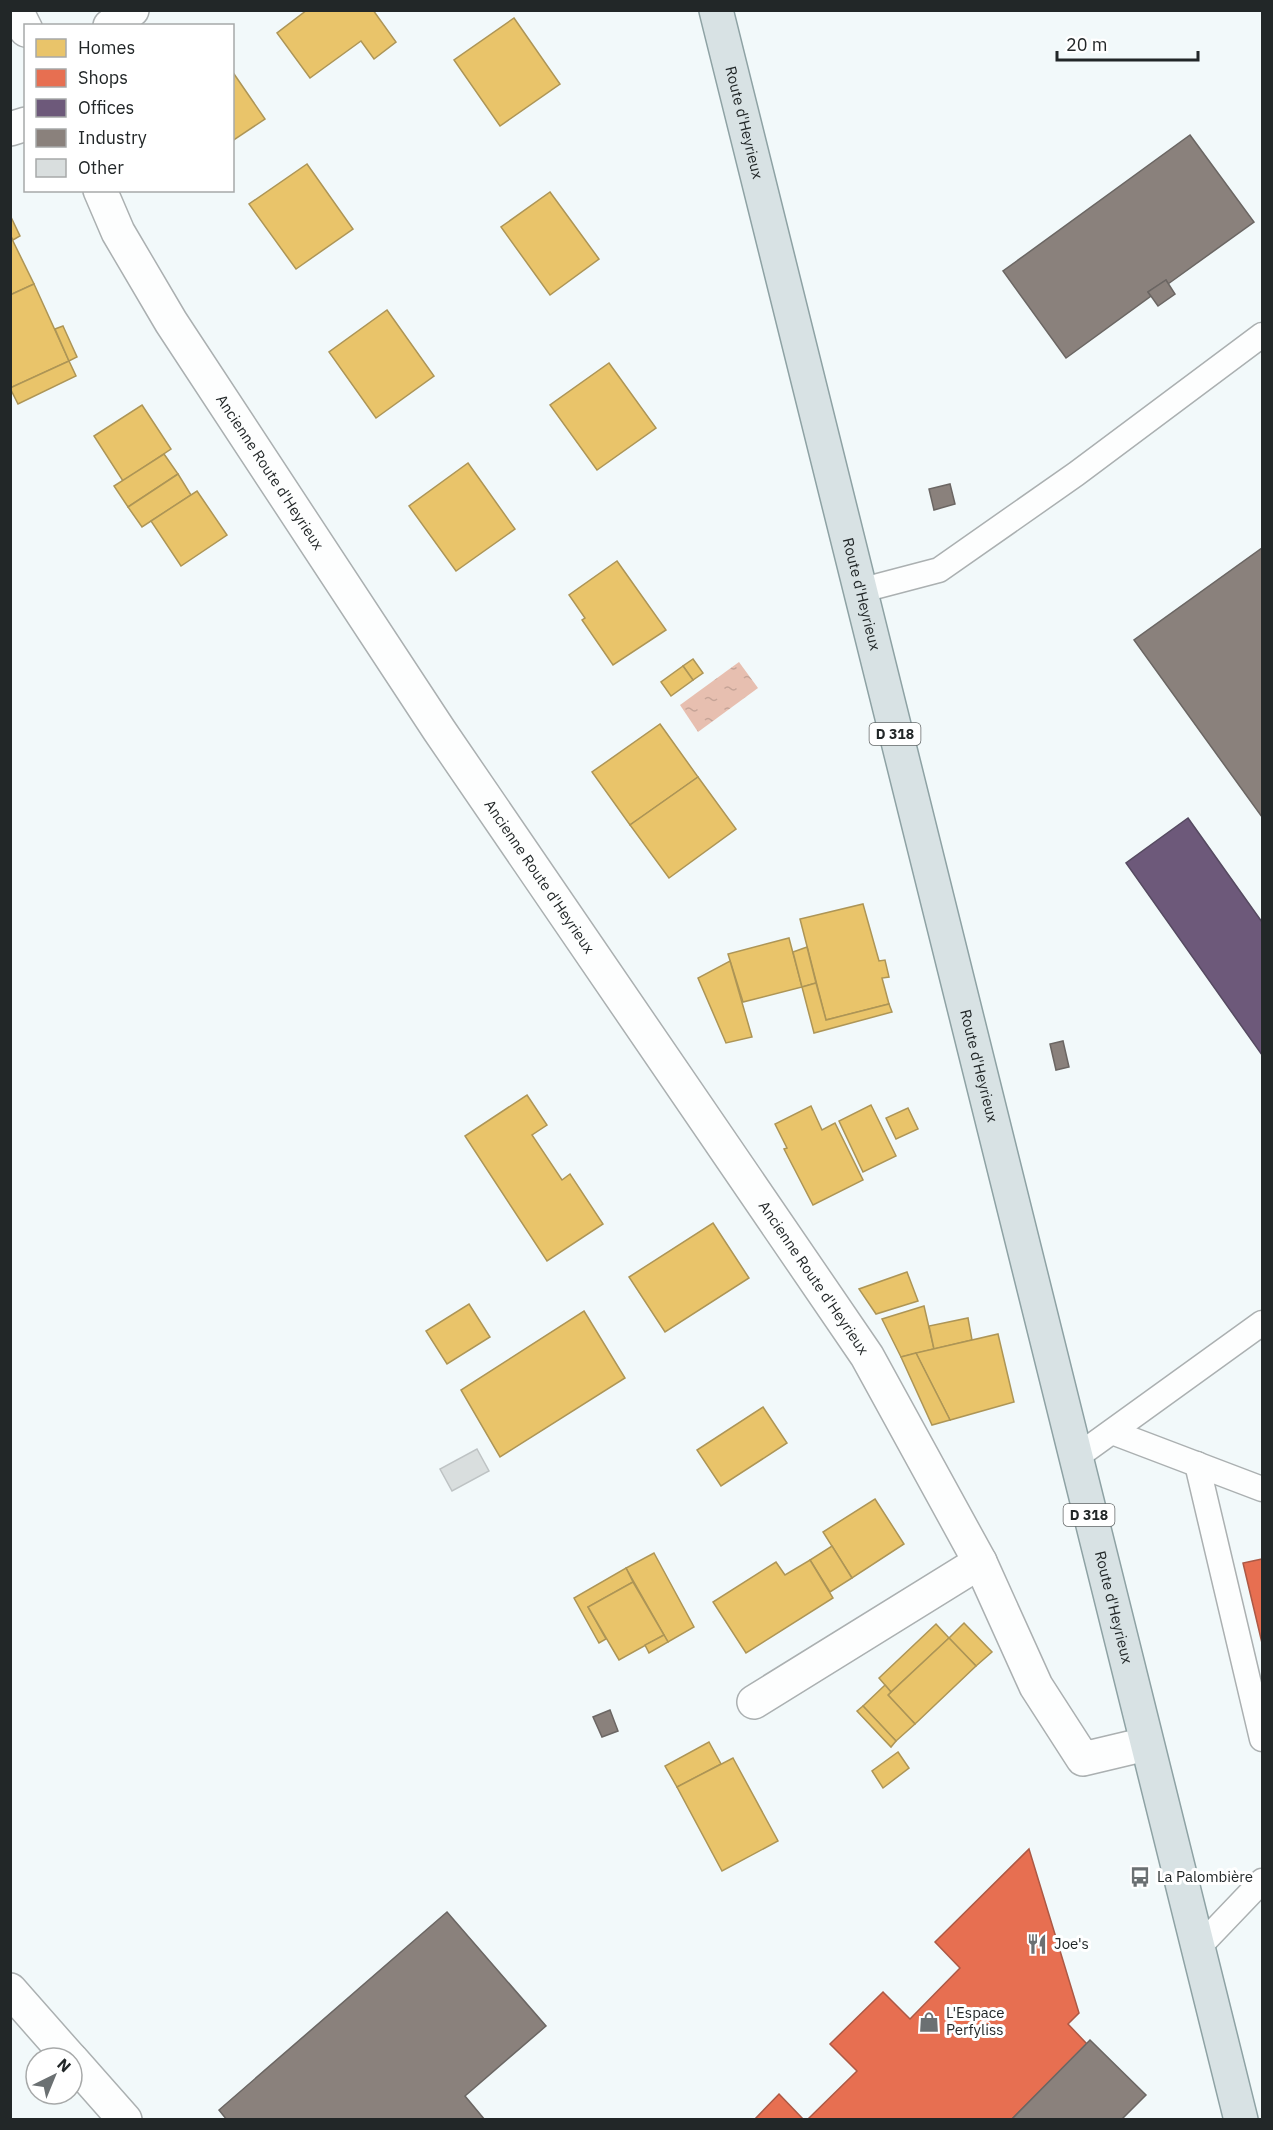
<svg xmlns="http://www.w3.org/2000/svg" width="1273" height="2130" viewBox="0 0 1273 2130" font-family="'IBM Plex Sans',sans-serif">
<defs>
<pattern id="water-ripples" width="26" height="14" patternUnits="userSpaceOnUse" patternTransform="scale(1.5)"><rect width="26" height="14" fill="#e7bfb0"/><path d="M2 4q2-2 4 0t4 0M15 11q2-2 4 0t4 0" fill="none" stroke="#c6a497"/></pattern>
</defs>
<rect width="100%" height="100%" fill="#f2f9fa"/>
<path fill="url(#water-ripples)" d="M 739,662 L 758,688 L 698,732 L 680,705 Z"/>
<g fill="#e9c46a" stroke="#ad9556" stroke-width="1.5">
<path d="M 307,10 L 373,10 L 396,42 L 374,59 L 361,41 L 310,78 L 277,33 Z"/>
<path d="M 514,18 L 560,84 L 500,126 L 454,60 Z"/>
<path d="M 232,71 L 265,119 L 232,141 Z"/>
<path d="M 307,164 L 353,229 L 296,269 L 249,204 Z"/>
<path d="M 550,192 L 599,259 L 550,295 L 501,227 Z"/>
<path d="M 10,215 L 20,236 L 13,240 L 10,235 Z"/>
<path d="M 10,235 L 34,284 L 10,295 Z"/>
<path d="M 34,284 L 69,361 L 10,388 L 10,295 Z"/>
<path d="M 387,310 L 434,376 L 376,418 L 329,352 Z"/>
<path d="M 63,326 L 77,357 L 69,361 L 55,329 Z"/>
<path d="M 69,361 L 76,376 L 18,404 L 10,388 Z"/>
<path d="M 609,363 L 656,428 L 597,470 L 550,405 Z"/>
<path d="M 142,405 L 171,449 L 123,481 L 94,436 Z"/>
<path d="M 164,454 L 178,474 L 128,507 L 114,486 Z"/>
<path d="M 468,463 L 515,529 L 456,571 L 409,506 Z"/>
<path d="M 178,474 L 191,495 L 142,527 L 128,507 Z"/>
<path d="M 197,491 L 227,535 L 181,566 L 151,521 Z"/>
<path d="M 617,561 L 666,630 L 613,665 L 582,620 L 585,618 L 569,595 Z"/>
<path d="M 693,659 L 703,673 L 693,680 L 683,666 Z"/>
<path d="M 683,666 L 693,680 L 671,696 L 661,682 Z"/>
<path d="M 660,724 L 698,777 L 630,825 L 592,772 Z"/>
<path d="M 698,777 L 736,829 L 669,878 L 630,825 Z"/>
<path d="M 863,904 L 879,961 L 885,960 L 889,977 L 882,978 L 889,1004 L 826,1020 L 800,919 Z"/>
<path d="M 789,938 L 802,987 L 743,1002 L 728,954 Z"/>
<path d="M 807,947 L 816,983 L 802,987 L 793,952 Z"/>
<path d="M 730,961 L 752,1037 L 726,1043 L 698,978 Z"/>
<path d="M 816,983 L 826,1020 L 889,1004 L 892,1012 L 814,1033 L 802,987 Z"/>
<path d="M 527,1095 L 547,1125 L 532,1135 L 562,1180 L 570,1174 L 603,1224 L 547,1261 L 465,1136 Z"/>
<path d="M 871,1105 L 896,1156 L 863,1172 L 839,1121 Z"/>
<path d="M 811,1106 L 822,1130 L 835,1123 L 863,1180 L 813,1205 L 784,1149 L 787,1148 L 775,1124 Z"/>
<path d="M 908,1108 L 918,1129 L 896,1139 L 886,1118 Z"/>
<path d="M 713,1223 L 749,1278 L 665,1332 L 629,1277 Z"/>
<path d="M 907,1272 L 918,1301 L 876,1314 L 859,1289 Z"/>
<path d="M 469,1304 L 490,1337 L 447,1364 L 426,1331 Z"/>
<path d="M 924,1306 L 934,1349 L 901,1357 L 882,1319 Z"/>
<path d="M 584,1311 L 625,1378 L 500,1457 L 461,1390 Z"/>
<path d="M 968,1318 L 972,1340 L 934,1349 L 929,1326 Z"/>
<path d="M 998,1334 L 1014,1402 L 950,1420 L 916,1353 Z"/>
<path d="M 916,1353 L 950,1420 L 932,1425 L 901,1357 Z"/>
<path d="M 763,1407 L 787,1443 L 721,1486 L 697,1450 Z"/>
<path d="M 875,1499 L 904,1544 L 852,1578 L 823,1532 Z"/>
<path d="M 832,1546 L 852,1578 L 830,1592 L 810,1560 Z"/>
<path d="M 654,1553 L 694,1627 L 668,1642 L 626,1568 Z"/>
<path d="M 810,1560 L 833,1598 L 746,1653 L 713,1602 L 776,1562 L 785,1575 Z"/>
<path d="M 626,1568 L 633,1582 L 588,1607 L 606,1639 L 599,1643 L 574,1598 Z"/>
<path d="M 633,1582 L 664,1635 L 619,1660 L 588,1607 Z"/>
<path d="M 964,1623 L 992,1652 L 976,1666 L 949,1638 Z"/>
<path d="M 936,1624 L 949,1638 L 891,1692 L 879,1678 Z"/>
<path d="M 664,1635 L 668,1642 L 649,1653 L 645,1645 Z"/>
<path d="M 949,1638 L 976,1666 L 915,1724 L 888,1695 Z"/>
<path d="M 885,1685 L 891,1692 L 888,1695 L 915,1724 L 896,1741 L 863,1706 Z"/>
<path d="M 863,1706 L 896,1741 L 891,1747 L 857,1711 Z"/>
<path d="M 709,1742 L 721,1764 L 677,1787 L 665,1766 Z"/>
<path d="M 898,1752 L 909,1768 L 883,1788 L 872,1771 Z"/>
<path d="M 733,1758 L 778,1841 L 722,1871 L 677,1787 Z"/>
</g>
<g fill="#e76f51" stroke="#ac5945" stroke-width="1.5">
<path d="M 1262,1559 L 1262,1643 L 1243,1563 Z"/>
<path d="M 1029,1849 L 1079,2013 L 1068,2024 L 1087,2044 L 1011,2120 L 807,2120 L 857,2071 L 830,2044 L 883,1992 L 910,2019 L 960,1968 L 935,1942 Z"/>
<path d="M 779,2094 L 804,2120 L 754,2120 Z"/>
</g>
<path fill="#6d597a" stroke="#564a61" stroke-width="1.5" d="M 1188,818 L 1262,922 L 1262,1055 L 1126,863 Z"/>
<g fill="#8a817c" stroke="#6b6663" stroke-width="1.5">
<path d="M 1190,135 L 1254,222 L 1168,284 L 1166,280 L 1148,292 L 1151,296 L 1066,358 L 1003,271 Z"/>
<path d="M 1166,280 L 1175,294 L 1158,306 L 1148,292 Z"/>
<path d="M 950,484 L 955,504 L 934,510 L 929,489 Z"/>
<path d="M 1262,548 L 1262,817 L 1134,640 Z"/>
<path d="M 1063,1041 L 1069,1067 L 1056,1070 L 1050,1044 Z"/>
<path d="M 610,1710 L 618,1731 L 602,1737 L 593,1717 Z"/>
<path d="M 447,1912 L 546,2026 L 465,2096 L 485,2120 L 227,2120 L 219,2110 Z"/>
<path d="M 1090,2040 L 1146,2095 L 1121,2120 L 1011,2120 Z"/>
</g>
<path fill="#d9dede" stroke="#bec3c4" stroke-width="1.5" d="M 477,1449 L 489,1471 L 452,1491 L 440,1469 Z"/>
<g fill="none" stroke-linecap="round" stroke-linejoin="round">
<g stroke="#abb0b1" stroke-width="27">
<g id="service">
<path d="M 859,591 L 939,570 L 1076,474 L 1262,335"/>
<path d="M 1112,1432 L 1262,1489"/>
<path d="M 1075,1458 L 1262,1323"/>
<path d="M 1197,1464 L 1262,1739"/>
<path d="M 1197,1949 L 1262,1881"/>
</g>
</g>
<g stroke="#abb0b1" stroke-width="36">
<g id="minor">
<path d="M 16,10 L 26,30"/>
<path d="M 110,26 L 132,10"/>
<path d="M 10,129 L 26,124"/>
<path id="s1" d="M 100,190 L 118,232 L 171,322 L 439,730 L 867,1356 L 980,1562 L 1036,1686 L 1083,1759 L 1146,1744"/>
<path d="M 754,1702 L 980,1562"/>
<path d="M 10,1990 L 70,2058"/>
<path d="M 72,2060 L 125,2120"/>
</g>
</g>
<g stroke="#8ea2a4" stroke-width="36">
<g id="primary">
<path id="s2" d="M 716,10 L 1241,2120"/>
</g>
</g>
<use href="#service" stroke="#fdfefe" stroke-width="24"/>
<use href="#minor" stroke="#fdfefe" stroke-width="33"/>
<use href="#primary" stroke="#d8e2e4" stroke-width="33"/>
</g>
<defs>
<g id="bus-bare" transform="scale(1.62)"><path d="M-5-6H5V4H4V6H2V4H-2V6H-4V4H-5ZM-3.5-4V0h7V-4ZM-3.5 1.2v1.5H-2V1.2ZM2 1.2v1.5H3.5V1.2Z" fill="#6b7072" stroke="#fff" stroke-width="2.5" paint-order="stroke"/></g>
<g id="restaurant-bare" transform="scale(1.62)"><path d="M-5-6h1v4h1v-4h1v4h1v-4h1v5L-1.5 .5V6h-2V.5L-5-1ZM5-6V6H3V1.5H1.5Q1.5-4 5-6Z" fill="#6b7072" stroke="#fff" stroke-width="2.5" paint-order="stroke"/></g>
<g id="shop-bare" transform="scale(1.62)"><path d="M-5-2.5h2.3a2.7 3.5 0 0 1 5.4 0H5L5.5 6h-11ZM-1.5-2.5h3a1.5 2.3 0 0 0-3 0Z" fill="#6b7072" stroke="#fff" stroke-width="2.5" paint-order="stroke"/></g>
</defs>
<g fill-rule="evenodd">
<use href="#bus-bare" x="1140" y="1877"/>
<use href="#restaurant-bare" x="1037" y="1944"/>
<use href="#shop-bare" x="929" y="2022"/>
</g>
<g text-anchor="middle" stroke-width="6" stroke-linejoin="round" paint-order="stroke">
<g fill="#fff" stroke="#646868" stroke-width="1.5">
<rect x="869.5" y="723" width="51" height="22" rx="4.5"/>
<rect x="1063.5" y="1504" width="51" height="22" rx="4.5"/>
</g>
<g font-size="14" font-weight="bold" fill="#222728">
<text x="895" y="739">D 318</text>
<text x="1089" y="1520">D 318</text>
</g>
<g font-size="15" fill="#222728" stroke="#fff">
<text dy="5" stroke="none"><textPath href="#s2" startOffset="116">Route d'Heyrieux</textPath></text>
<text dy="5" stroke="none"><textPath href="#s1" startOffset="330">Ancienne Route d'Heyrieux</textPath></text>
<text dy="5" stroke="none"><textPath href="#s2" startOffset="602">Route d'Heyrieux</textPath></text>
<text dy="5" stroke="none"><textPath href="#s1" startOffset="816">Ancienne Route d'Heyrieux</textPath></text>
<text dy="5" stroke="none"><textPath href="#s2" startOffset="1088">Route d'Heyrieux</textPath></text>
<text dy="5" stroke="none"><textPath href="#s1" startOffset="1302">Ancienne Route d'Heyrieux</textPath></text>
<text dy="5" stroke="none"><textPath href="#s2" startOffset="1646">Route d'Heyrieux</textPath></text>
</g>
<g font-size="15" fill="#222728" stroke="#fff" text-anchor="start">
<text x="1157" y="1882">La Palombière</text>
<text x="1054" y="1949">Joe's</text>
<text x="946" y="2018">L'Espace<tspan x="946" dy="17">Perfyliss</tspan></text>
</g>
</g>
<rect width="1273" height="2130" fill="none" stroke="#222728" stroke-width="24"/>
<rect x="24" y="24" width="210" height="168" fill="#ffffff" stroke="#a7a9a9" stroke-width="1.5"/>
<rect x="36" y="39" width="30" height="18" fill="#e9c46a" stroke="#a7a9a9" stroke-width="1.5"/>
<text x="78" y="54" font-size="18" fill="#222728">Homes</text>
<rect x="36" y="69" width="30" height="18" fill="#e76f51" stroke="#a7a9a9" stroke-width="1.5"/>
<text x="78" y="84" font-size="18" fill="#222728">Shops</text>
<rect x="36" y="99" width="30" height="18" fill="#6d597a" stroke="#a7a9a9" stroke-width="1.5"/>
<text x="78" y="114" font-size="18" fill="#222728">Offices</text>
<rect x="36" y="129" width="30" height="18" fill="#8a817c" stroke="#a7a9a9" stroke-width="1.5"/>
<text x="78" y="144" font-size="18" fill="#222728">Industry</text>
<rect x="36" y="159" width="30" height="18" fill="#d9dede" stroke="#a7a9a9" stroke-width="1.5"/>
<text x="78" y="174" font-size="18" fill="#222728">Other</text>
<g transform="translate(54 2076) rotate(43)"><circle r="28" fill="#ffffff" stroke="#a7a9a9" stroke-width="1.5"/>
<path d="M0-4.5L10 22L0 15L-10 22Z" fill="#6b7072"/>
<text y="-9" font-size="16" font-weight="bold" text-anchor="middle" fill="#222728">N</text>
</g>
<path d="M1057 51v9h141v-9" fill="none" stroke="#222728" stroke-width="3"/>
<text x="1066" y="51" font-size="18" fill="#222728" stroke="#ffffff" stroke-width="4.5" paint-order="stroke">20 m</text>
</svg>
